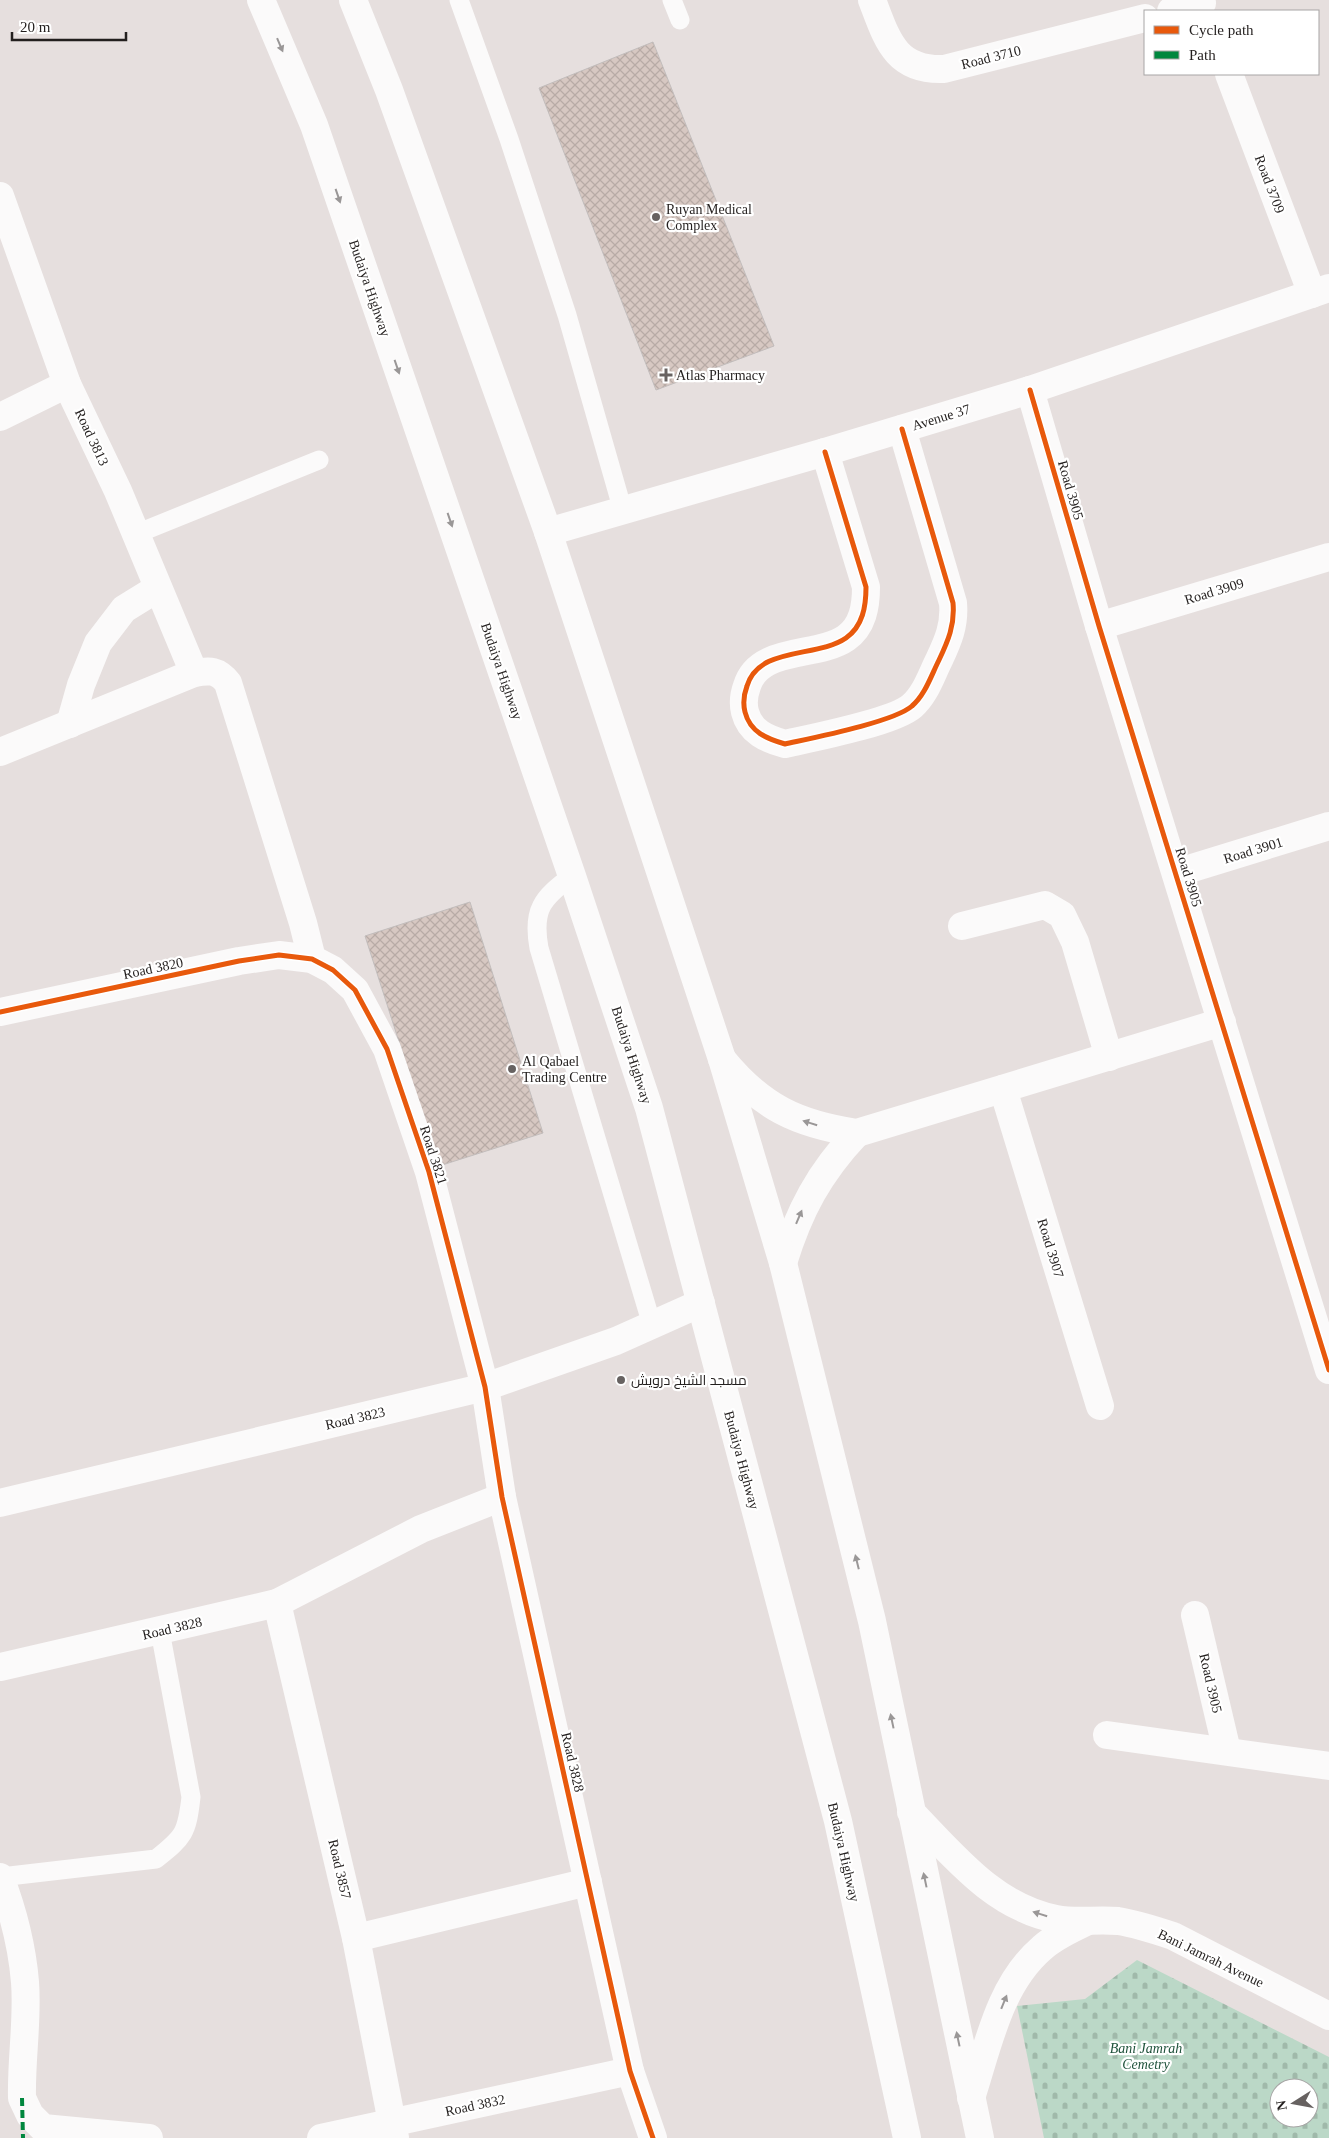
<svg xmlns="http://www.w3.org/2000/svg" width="1329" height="2138" viewBox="0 0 1329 2138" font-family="'Times New Roman',Cairo,serif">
<defs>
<pattern id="cemetery-stones" width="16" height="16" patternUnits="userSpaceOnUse" patternTransform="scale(1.25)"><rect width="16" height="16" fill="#bbd8c7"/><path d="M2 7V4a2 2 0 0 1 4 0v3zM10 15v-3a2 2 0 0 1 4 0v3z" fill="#a0b9aa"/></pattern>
<pattern id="building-cross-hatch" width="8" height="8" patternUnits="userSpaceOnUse" patternTransform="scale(1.25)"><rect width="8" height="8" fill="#d7c8c2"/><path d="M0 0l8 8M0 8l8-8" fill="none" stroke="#b8aba6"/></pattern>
</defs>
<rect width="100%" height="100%" fill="#e6dfde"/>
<path fill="url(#cemetery-stones)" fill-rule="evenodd" d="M 1137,1960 L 1329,2057 L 1329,2138 L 1044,2138 L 1017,2006 L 1085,1999 ZM 1279,2088 L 1309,2088 L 1309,2118 L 1279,2118 Z"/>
<g fill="url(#building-cross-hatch)" stroke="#c2bdbc">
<path d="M 653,42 L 774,346 L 656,390 L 539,88 Z"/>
<path d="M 470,902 L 543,1133 L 439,1166 L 365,936 Z"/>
</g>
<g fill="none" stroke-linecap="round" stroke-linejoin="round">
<g stroke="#fbfafa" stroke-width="19">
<path d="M 459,0 L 509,139 L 567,315 L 623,511"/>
<path d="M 672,0 L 680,20"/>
<path d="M 136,534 L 319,460"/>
<path d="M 572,876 C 542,898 532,910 539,948 L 652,1325"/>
<path d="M 0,1877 L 156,1859 C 184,1837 187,1833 191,1797 L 160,1631"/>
</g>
<g stroke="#fbfafa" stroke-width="28">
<path d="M 872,0 C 887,39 895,71 944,69 L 1145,18"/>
<path d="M 1171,11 L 1202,3"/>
<path d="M 1229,74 L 1312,294"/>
<path d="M 0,196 L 67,384 L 118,491 L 194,673"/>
<path d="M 1030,390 L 1099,626 L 1329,1370"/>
<path d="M 0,417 L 67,384"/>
<path d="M 825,452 L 866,587 C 866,606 863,626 846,638 C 817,658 759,646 747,686 C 744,694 743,704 745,712 C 750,732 767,739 785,744 C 812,738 894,722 912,706 C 925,695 931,676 939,660 C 948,641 955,625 953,603 L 902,429"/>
<path d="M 548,532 L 825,452 L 1030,390 L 1329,288"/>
<path d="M 1099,626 L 1329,557"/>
<path d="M 70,724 L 81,685 L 98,643 L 124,609 L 158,588"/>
<path d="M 0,752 L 194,673 C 210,670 218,670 228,683 L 303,923 L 312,959"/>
<path d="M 1176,873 L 1329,826"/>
<path d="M 962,926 L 1045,905 L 1062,915 L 1075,942 L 1109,1057"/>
<path d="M 0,1012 L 239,961 L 279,955 L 312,959 L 333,970 L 355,990 L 387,1049 L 429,1172 L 485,1387 L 502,1497 L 630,2071 L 653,2138"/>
<path d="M 722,1059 C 761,1107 797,1124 857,1133 L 1222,1022"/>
<path d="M 1003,1089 L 1100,1406"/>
<path d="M 783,1263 C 799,1211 819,1173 857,1133"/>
<path d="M 0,1503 L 485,1387 L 616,1341 L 701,1303"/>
<path d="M 277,1603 L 356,1938 L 395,2138"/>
<path d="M 1195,1615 L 1227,1751"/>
<path d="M 0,1667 L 277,1603 L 421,1529 L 502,1497"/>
<path d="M 1107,1735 L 1329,1766"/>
<path d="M 911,1812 C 954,1856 994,1907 1056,1919 C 1076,1923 1097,1919 1118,1921 C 1137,1924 1155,1930 1173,1936 L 1329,2016"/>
<path d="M 0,1877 C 13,1911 22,1946 25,1982 C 28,2020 21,2059 22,2098 L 30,2115 L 43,2128 L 149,2138"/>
<path d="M 356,1938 L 588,1882"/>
<path d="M 971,2098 C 988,2046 999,1985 1042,1948 C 1055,1936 1072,1929 1088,1921"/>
<path d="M 321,2138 L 630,2071"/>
</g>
<g stroke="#fbfafa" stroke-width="28">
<path d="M 261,0 L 314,125 L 572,876 L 649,1108 L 838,1821 L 907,2138"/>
<path d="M 353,0 L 389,90 L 548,532 L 722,1059 L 783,1263 L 872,1621 L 980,2138"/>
</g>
<path stroke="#00873e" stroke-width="4" stroke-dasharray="8 4" stroke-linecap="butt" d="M 22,2098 L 23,2138"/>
<g stroke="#fff" stroke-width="8">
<g id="cycleway">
<path d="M 1030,390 L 1099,626 L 1329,1370"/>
<path d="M 825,452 L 866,587 C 866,606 863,626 846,638 C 817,658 759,646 747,686 C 744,694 743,704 745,712 C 750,732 767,739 785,744 C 812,738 894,722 912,706 C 925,695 931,676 939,660 C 948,641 955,625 953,603 L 902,429"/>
<path d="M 0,1012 L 239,961 L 279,955 L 312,959 L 333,970 L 355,990 L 387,1049 L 429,1172 L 485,1387 L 502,1497 L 630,2071 L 653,2138"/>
</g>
</g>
<use href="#cycleway" stroke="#e8590c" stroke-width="5"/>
</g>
<defs><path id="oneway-solid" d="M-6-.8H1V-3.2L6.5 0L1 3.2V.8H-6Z" transform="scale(1.25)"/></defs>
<g fill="#9a9797">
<use href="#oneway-solid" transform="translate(280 45) rotate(67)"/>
<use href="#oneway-solid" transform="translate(338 196) rotate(71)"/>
<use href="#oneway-solid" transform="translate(397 367) rotate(71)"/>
<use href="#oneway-solid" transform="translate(450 520) rotate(71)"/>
<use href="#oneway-solid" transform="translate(810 1123) rotate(-163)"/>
<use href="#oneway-solid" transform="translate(799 1217) rotate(-67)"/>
<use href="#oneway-solid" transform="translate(857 1562) rotate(-104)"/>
<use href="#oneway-solid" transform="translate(892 1721) rotate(-102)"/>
<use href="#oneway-solid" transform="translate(925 1880) rotate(-102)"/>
<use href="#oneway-solid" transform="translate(1040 1914) rotate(-163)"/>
<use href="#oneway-solid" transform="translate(1004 2002) rotate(-68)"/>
<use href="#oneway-solid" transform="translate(958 2039) rotate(-102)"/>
</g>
<g fill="#676261" stroke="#fff" stroke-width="2">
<circle cx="656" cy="217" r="5"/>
<path d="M663.5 367.5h5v5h5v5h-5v5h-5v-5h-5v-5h5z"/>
<circle cx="512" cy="1069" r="5"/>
<circle cx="621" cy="1380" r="5"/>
</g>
<g text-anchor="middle" stroke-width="4.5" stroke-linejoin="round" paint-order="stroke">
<g font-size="14" fill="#231f1e" stroke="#fff">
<text transform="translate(991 57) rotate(-14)" y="5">Road 3710</text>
<text transform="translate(1270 184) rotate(69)" y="5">Road 3709</text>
<text transform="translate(370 288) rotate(71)" y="5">Budaiya Highway</text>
<text transform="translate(941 417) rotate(-17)" y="5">Avenue 37</text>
<text transform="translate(92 437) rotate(65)" y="5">Road 3813</text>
<text transform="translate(1071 490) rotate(74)" y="5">Road 3905</text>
<text transform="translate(1214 591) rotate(-17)" y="5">Road 3909</text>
<text transform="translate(502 671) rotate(71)" y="5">Budaiya Highway</text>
<text transform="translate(1253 850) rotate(-17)" y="5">Road 3901</text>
<text transform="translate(1189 877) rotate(73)" y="5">Road 3905</text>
<text transform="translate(153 968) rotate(-12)" y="5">Road 3820</text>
<text transform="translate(632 1055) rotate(72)" y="5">Budaiya Highway</text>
<text transform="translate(434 1155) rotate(72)" y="5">Road 3821</text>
<text transform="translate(1051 1248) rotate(73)" y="5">Road 3907</text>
<text transform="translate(355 1418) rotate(-13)" y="5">Road 3823</text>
<text transform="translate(742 1460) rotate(75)" y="5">Budaiya Highway</text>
<text transform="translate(172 1628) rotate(-13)" y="5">Road 3828</text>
<text transform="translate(1211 1683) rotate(77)" y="5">Road 3905</text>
<text transform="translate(573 1762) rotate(77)" y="5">Road 3828</text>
<text transform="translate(844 1852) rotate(77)" y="5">Budaiya Highway</text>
<text transform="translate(340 1869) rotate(77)" y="5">Road 3857</text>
<text transform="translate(1211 1958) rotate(26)" y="5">Bani Jamrah Avenue</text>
<text transform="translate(475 2105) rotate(-12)" y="5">Road 3832</text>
</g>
<g font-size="14" fill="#231f1e" stroke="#fff" text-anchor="start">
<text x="666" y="214">Ruyan Medical<tspan x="666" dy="16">Complex</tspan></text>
<text x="676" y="380">Atlas Pharmacy</text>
<text x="522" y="1066">Al Qabael<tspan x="522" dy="16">Trading Centre</tspan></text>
<text x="631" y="1385">مسجد الشيخ درويش</text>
</g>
<g font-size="14" font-style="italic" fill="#1f523b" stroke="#fff">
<text x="1146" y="2053">Bani Jamrah<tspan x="1146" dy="16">Cemetry</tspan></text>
</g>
</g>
<rect x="1144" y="10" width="175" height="65" fill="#ffffff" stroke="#a7a5a5"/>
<rect x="1154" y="26" width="25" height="8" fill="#e8590c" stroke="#a7a5a5"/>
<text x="1189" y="35" font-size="15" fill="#231f1e">Cycle path</text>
<rect x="1154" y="51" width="25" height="8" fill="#00873e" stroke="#a7a5a5"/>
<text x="1189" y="60" font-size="15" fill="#231f1e">Path</text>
<g transform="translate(1294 2103) rotate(259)"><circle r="24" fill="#ffffff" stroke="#a7a5a5"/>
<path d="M0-4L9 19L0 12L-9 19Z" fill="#676261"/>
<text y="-8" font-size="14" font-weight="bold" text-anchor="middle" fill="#231f1e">N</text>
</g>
<path d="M12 32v8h114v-8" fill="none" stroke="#231f1e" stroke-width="2.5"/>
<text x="20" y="32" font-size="15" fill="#231f1e" stroke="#ffffff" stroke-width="4" paint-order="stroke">20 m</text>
</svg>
